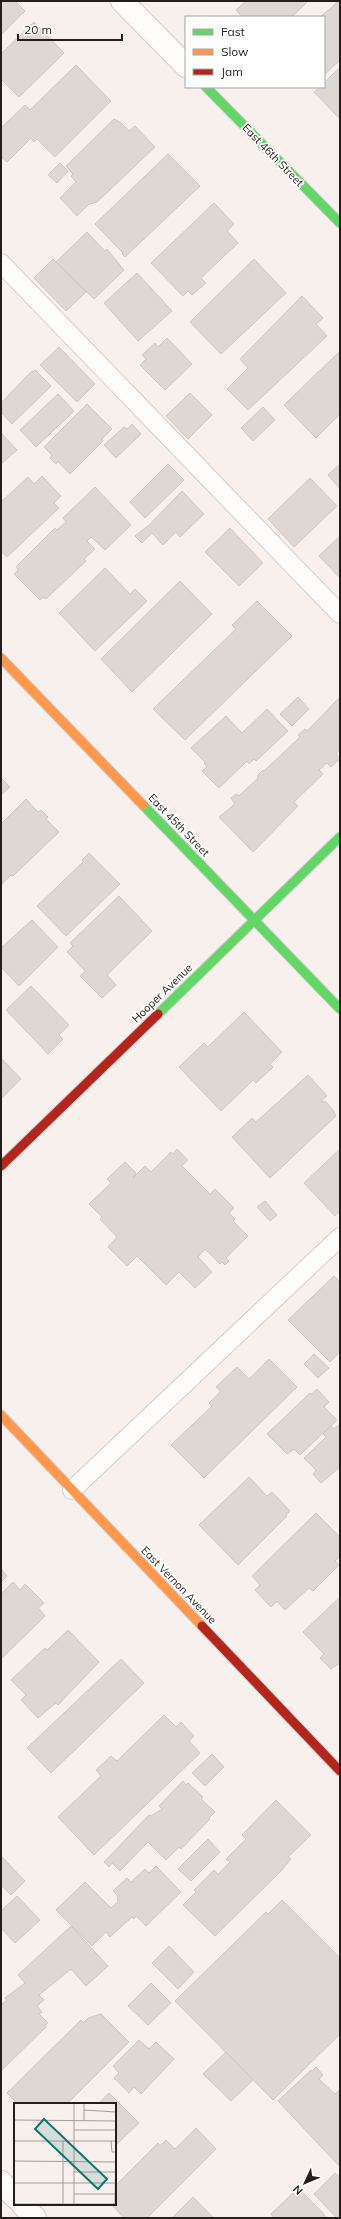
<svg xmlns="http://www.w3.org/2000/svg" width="341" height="2219" viewBox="0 0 341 2219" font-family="Mulish,sans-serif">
<rect width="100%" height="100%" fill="#f8f0ed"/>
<g fill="#ddd8d3" stroke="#cdc7c3">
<path d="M 1,1 L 15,1 L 25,11 L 1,35 Z"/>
<path d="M 246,1 L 308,1 L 292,17 L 242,17 L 236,10 Z"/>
<path d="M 339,1 L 340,60 L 324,75 L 324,17 L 320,17 Z"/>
<path d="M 34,22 L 64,53 L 19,97 L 1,79 L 1,54 Z"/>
<path d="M 76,65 L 111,101 L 55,157 L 37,139 L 34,142 L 31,138 L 7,162 L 1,157 L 1,128 L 25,105 L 30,110 Z"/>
<path d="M 340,67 L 340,119 L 314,92 L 320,87 L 324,87 L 324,83 Z"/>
<path d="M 114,119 L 121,123 L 129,131 L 135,126 L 155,147 L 97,202 L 89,204 L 77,216 L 60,198 L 76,182 L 71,176 L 73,174 L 66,166 Z"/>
<path d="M 168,154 L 200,186 L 125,257 L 122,254 L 123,253 L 95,224 Z"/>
<path d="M 60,163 L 68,171 L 57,183 L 48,175 Z"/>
<path d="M 214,203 L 234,224 L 227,231 L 238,243 L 201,278 L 206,283 L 192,295 L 188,291 L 183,296 L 151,263 Z"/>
<path d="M 87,232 L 105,251 L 107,249 L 124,270 L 94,299 L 56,262 Z"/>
<path d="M 53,259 L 86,292 L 66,311 L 34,278 Z"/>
<path d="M 254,259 L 286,293 L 221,354 L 190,322 Z"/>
<path d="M 137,273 L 172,311 L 138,341 L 104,303 Z"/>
<path d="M 302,296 L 323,318 L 316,324 L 327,336 L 248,410 L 227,389 L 248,368 L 240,359 Z"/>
<path d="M 167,338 L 192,364 L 165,390 L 140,365 L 146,359 L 142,355 L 155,343 L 158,347 Z"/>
<path d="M 59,347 L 95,384 L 77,402 L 40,365 Z"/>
<path d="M 340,351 L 340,414 L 316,438 L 284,405 Z"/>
<path d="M 35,370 L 51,386 L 12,424 L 1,412 L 1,403 L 32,371 L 33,372 Z"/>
<path d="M 190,393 L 212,415 L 188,439 L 166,416 Z"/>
<path d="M 58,394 L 74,411 L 36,447 L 20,430 Z"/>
<path d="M 87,404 L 112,429 L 102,439 L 103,441 L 70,474 L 58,462 L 56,464 L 50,458 L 52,455 L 44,447 Z"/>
<path d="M 263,407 L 275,420 L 253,441 L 241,428 Z"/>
<path d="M 132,424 L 141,434 L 116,458 L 104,445 L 124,427 L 127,429 Z"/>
<path d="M 1,433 L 17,450 L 1,464 Z"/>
<path d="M 168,464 L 184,480 L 145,518 L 130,502 Z"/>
<path d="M 340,464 L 340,489 L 328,475 Z"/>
<path d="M 42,476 L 61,496 L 54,503 L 59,508 L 7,557 L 1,551 L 1,502 L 28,477 L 34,484 Z"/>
<path d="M 310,478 L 337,506 L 294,547 L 268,519 Z"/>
<path d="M 95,487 L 131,525 L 105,550 L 91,537 L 87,541 L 95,549 L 84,559 L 86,561 L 46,599 L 43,597 L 40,600 L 14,574 L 18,570 L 16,567 L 55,528 L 57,530 L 66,522 L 63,518 Z"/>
<path d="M 182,491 L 204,514 L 180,537 L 176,532 L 163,545 L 152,533 L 142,543 L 135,536 L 149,525 Z"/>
<path d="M 230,528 L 263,563 L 239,586 L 205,552 Z"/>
<path d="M 340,536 L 340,578 L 319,556 Z"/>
<path d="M 105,568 L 130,594 L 135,589 L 147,601 L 95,651 L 59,613 Z"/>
<path d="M 180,581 L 212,614 L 132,692 L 101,659 Z"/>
<path d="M 257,601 L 292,636 L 185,740 L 153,709 L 236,629 L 232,625 Z"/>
<path d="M 298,697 L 309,709 L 292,726 L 280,714 Z"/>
<path d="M 340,697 L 340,749 L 336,754 L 340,759 L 331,767 L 327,763 L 319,770 L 323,774 L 294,802 L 298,806 L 253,852 L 219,817 L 235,804 L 231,798 L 236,794 L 239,796 L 258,778 L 257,776 L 263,770 L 264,771 L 300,737 L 298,735 L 305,729 L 307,731 Z"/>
<path d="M 267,709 L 288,731 L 256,761 L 254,759 L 249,764 L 247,761 L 219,788 L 202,771 L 207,767 L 204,763 L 205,762 L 191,748 L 226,716 L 242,733 Z"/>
<path d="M 1,778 L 10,787 L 1,795 Z"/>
<path d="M 26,799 L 38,812 L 41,810 L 48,817 L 46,819 L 59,832 L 13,876 L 11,875 L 1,885 L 1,824 Z"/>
<path d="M 89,853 L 120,884 L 66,936 L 37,906 L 83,862 L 82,860 Z"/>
<path d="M 119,896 L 152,931 L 107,975 L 116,985 L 102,998 L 80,976 L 85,971 L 67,952 L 73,946 L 70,943 Z"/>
<path d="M 32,920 L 58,947 L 19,986 L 1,967 L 1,948 Z"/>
<path d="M 31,986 L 69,1025 L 59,1035 L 63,1039 L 48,1054 L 6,1010 Z"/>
<path d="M 244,1012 L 282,1052 L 270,1064 L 273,1067 L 256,1083 L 253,1080 L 221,1111 L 179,1067 L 204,1043 L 208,1047 Z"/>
<path d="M 1,1058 L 21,1079 L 1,1099 Z"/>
<path d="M 308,1075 L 327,1096 L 321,1101 L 326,1102 L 333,1110 L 336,1116 L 270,1178 L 232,1137 L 252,1118 L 256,1122 Z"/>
<path d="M 177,1149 L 188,1160 L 182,1166 L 210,1194 L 215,1189 L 234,1208 L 229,1213 L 235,1219 L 233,1221 L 248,1236 L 226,1258 L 229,1261 L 225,1265 L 222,1262 L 220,1264 L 205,1249 L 198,1257 L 212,1272 L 195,1288 L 179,1272 L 166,1285 L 137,1256 L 127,1266 L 108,1247 L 117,1237 L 100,1219 L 102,1217 L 89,1204 L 111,1183 L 107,1179 L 125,1162 L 136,1173 L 133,1178 L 145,1166 L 151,1172 L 171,1152 L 173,1154 Z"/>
<path d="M 340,1149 L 340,1211 L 335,1216 L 304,1183 Z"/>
<path d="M 265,1201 L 277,1215 L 270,1221 L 257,1207 Z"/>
<path d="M 334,1276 L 340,1282 L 340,1352 L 330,1362 L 288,1320 Z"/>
<path d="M 314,1354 L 329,1368 L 318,1378 L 304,1364 Z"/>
<path d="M 269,1359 L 297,1387 L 204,1478 L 171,1445 L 212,1406 L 209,1403 L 221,1391 L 216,1387 L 237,1367 L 249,1379 Z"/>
<path d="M 317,1389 L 329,1402 L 324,1407 L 337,1420 L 300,1455 L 294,1449 L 287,1454 L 267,1434 L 310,1393 L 312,1394 Z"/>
<path d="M 340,1424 L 340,1467 L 321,1483 L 313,1474 L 316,1470 L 304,1458 L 326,1437 L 323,1434 L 331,1426 L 334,1429 Z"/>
<path d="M 249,1477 L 267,1496 L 272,1492 L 290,1511 L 286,1515 L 287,1516 L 238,1565 L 199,1525 Z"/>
<path d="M 316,1513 L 340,1537 L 340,1556 L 335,1561 L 339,1565 L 313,1591 L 309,1588 L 285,1610 L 277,1601 L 271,1607 L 255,1590 L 260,1585 L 252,1576 Z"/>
<path d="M 1,1569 L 7,1576 L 1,1582 Z"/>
<path d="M 13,1582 L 20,1590 L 25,1584 L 44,1603 L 38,1608 L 45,1616 L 1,1659 L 1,1594 Z"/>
<path d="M 340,1597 L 340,1663 L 331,1669 L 320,1658 L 324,1654 L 303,1632 Z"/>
<path d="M 68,1630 L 99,1662 L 58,1705 L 56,1703 L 38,1718 L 21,1700 L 26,1695 L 11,1680 L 45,1648 L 47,1650 Z"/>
<path d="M 121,1659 L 144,1683 L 51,1773 L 27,1748 Z"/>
<path d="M 164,1715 L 176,1727 L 181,1722 L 194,1736 L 189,1741 L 200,1753 L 94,1855 L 58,1817 L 101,1776 L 96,1770 L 111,1756 L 117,1761 Z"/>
<path d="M 212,1754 L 224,1767 L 205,1786 L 192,1773 Z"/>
<path d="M 183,1781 L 186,1785 L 188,1783 L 203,1797 L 201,1799 L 215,1812 L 209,1818 L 210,1819 L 181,1849 L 179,1847 L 166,1860 L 148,1842 L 120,1871 L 112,1863 L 109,1867 L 104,1862 L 149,1815 L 151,1816 L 162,1809 L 159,1806 Z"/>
<path d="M 276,1800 L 311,1835 L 288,1857 L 291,1859 L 280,1872 L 215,1936 L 183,1905 L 196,1892 L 194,1890 L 214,1870 L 218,1874 L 230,1862 L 226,1859 L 246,1839 L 242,1835 Z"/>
<path d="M 208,1839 L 220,1852 L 191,1881 L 178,1869 Z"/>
<path d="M 1,1856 L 25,1881 L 11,1895 L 1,1885 Z"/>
<path d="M 156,1866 L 181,1892 L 146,1926 L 136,1916 L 134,1919 L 132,1917 L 110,1937 L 106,1932 L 92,1946 L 56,1910 L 85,1882 L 111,1908 L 118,1902 L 117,1895 L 113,1891 L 127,1878 L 131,1882 L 145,1869 L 149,1873 Z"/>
<path d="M 17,1896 L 40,1920 L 15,1943 L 1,1928 L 1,1911 Z"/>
<path d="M 282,1900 L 340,1958 L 340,2034 L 273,2100 L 175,2001 L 266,1912 L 268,1914 Z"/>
<path d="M 71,1926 L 108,1966 L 86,1986 L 71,1969 L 39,1995 L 44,2000 L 37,2006 L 42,2012 L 39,2014 L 48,2023 L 45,2025 L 46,2027 L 1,2071 L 1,2005 L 7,2000 L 5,1998 L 25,1983 L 18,1975 Z"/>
<path d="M 169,1946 L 194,1972 L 178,1989 L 152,1963 Z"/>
<path d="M 151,1983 L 171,2003 L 148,2025 L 128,2006 Z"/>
<path d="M 101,2014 L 129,2042 L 67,2104 L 18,2104 L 7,2093 L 81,2020 L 83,2023 L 88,2018 Z"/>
<path d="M 139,2040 L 149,2049 L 156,2042 L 174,2059 L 141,2094 L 134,2087 L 129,2093 L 114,2078 L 119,2073 L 113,2066 Z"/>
<path d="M 226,2052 L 253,2080 L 231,2101 L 203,2074 Z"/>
<path d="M 316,2067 L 323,2075 L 319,2079 L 335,2094 L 340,2089 L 340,2167 L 278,2101 L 311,2070 L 312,2071 Z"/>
<path d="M 109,2093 L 139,2123 L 115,2146 L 115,2104 L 98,2104 Z"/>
<path d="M 196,2128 L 216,2149 L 147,2218 L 124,2218 L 111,2204 L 115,2204 L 115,2186 L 158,2143 L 160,2146 L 166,2140 L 175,2149 Z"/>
<path d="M 335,2173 L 340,2177 L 340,2218 L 337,2218 L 314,2194 Z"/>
<path d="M 298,2188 L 321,2211 L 327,2218 L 274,2218 L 271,2214 Z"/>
<path d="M 193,2197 L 214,2218 L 172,2218 Z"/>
</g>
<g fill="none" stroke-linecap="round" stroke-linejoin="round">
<g stroke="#d4cdca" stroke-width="20">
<g id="lane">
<path d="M 1,263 L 340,614"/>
<path d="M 72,1490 L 340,1237"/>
</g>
</g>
<g stroke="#d4cdca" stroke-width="24">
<g id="street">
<path d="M 122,1 L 186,66"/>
<path d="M 1,2182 L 15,2197"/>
<path d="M 22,2204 L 35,2218"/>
</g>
</g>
<g stroke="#d4cdca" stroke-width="11">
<g id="fast">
<path d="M 206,87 L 340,223"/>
<path d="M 143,805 L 340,1009"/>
<path d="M 158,1014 L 340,837"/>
</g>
</g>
<g stroke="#d4cdca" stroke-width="11">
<g id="slow">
<path d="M 1,658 L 143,805"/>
<path d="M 1,1415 L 202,1626"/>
</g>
</g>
<g stroke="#d4cdca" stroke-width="11">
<g id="jam">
<path d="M 1,1166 L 158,1014"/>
<path d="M 202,1626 L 340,1771"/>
</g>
</g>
<use href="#lane" stroke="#fefdfc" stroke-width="18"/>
<use href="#street" stroke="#fefdfc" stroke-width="22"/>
<use href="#fast" stroke="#63d668" stroke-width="9"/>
<use href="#slow" stroke="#ff974d" stroke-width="9"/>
<use href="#jam" stroke="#b3261e" stroke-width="9"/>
</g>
<g text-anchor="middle" stroke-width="3.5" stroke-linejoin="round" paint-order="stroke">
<g font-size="11" fill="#241e1b" stroke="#fff">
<text transform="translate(273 155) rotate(46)" y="4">East 46th Street</text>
<text transform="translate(179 825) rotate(46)" y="4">East 45th Street</text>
<text transform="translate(162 993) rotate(-44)" y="4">Hooper Avenue</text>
<text transform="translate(179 1585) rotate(46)" y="4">East Vernon Avenue</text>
</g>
</g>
<g transform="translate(14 2103)">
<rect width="102" height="102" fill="#f8f0ed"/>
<path fill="none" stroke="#a39c99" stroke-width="1" d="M 60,0 L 60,102M 70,0 L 70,17M 70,7 L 102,9M 0,17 L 102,18M 60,27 L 101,27M 0,38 L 102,38M 49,38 L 49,101M 97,38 L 98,49 L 101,49M 0,58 L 101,59M 60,69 L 102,69M 0,80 L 102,80M 60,91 L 102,91M 0,101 L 102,101M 101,101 L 102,20"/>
<path fill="#0f766e" fill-opacity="0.15" stroke="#0f766e" stroke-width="2" d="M 30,16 L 93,76 L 84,86 L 21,26 Z"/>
<rect width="102" height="102" fill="none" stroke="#241e1b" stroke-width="2"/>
</g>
<rect width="341" height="2219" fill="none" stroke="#241e1b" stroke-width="4"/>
<rect x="185" y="16" width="140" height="72" fill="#ffffff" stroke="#a7a5a4"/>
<rect x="193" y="29" width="20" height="6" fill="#63d668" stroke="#a7a5a4"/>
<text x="221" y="36" font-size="12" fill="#241e1b">Fast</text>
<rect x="193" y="49" width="20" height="6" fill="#ff974d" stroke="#a7a5a4"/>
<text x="221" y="56" font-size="12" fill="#241e1b">Slow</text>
<rect x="193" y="69" width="20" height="6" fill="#b3261e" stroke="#a7a5a4"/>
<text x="221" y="76" font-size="12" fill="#241e1b">Jam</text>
<g transform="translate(305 2183) rotate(226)" stroke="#ffffff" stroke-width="3" paint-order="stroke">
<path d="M0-3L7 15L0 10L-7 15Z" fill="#241e1b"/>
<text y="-6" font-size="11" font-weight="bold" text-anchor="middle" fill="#241e1b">N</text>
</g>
<path d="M18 34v6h104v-6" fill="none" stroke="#241e1b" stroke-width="2"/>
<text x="24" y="34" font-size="12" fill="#241e1b" stroke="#ffffff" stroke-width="3" paint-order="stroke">20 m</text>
</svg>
